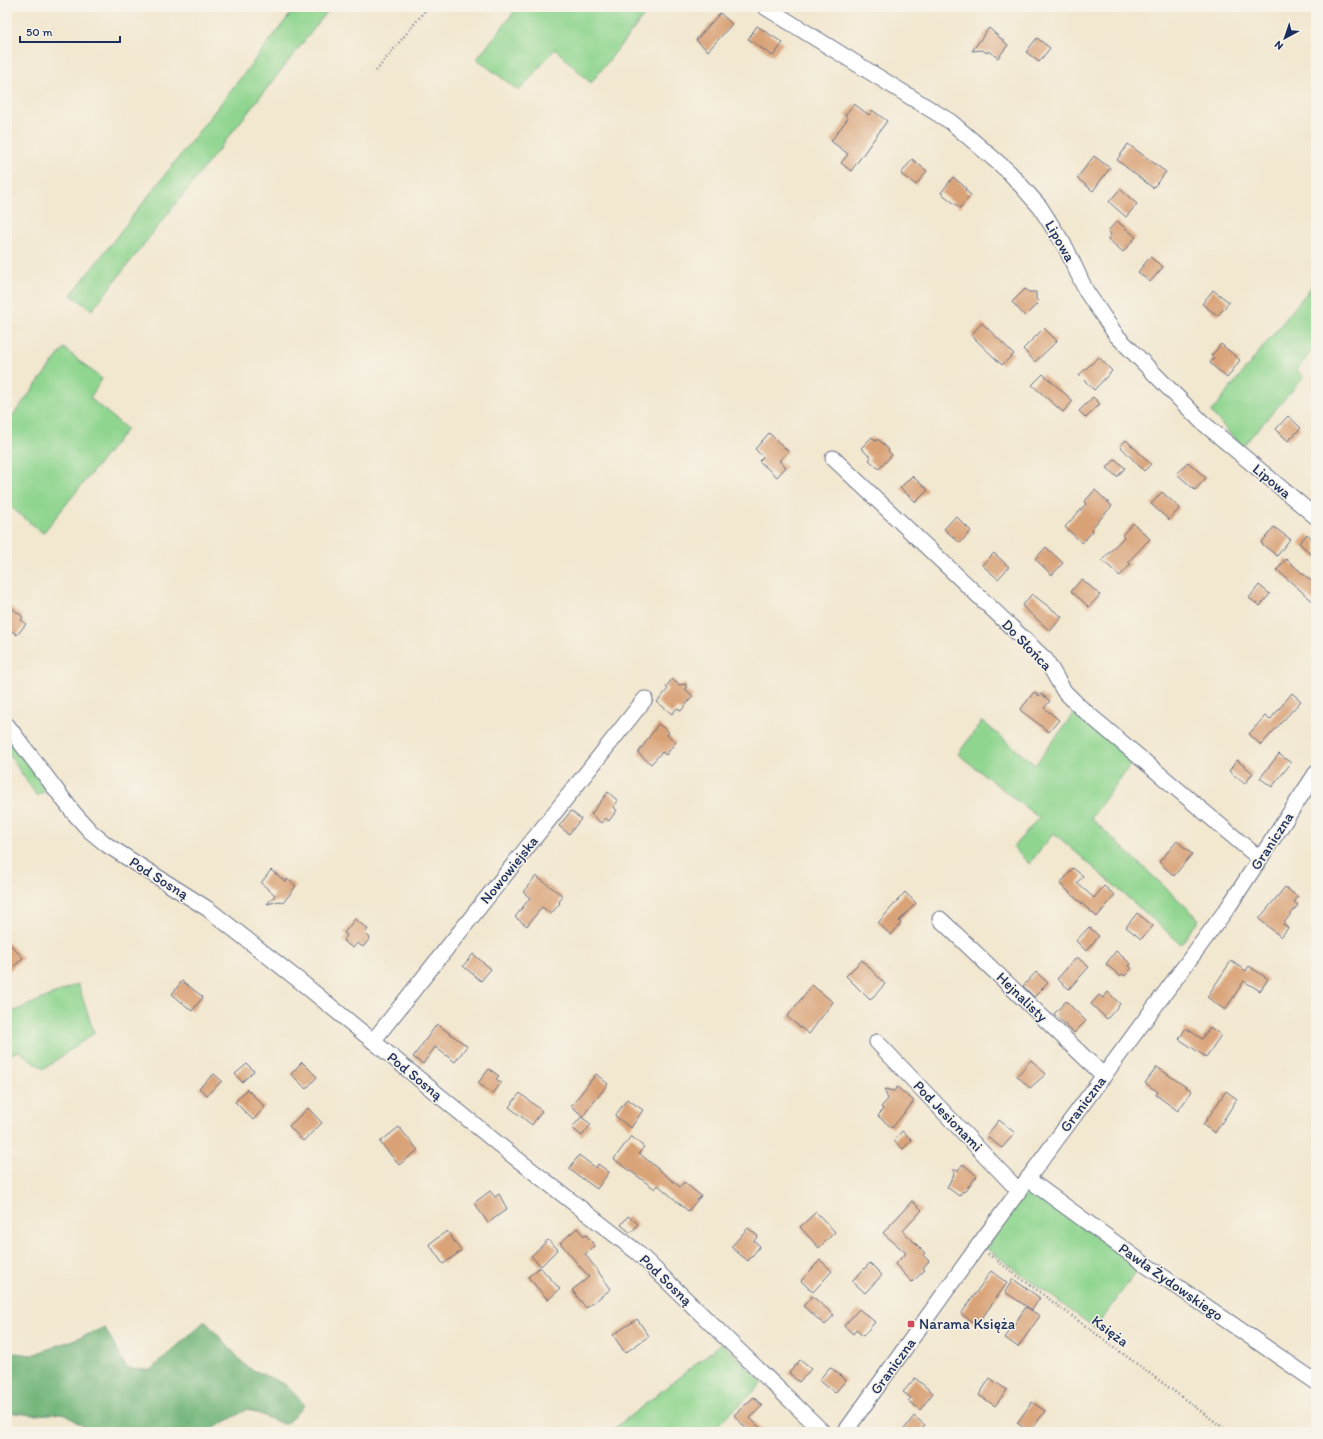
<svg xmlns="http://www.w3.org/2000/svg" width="1323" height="1439" viewBox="0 0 1323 1439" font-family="Itim,sans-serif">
<rect width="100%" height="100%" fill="#f7f3e8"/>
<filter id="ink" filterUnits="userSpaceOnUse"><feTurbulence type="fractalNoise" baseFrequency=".025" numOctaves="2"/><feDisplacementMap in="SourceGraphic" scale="8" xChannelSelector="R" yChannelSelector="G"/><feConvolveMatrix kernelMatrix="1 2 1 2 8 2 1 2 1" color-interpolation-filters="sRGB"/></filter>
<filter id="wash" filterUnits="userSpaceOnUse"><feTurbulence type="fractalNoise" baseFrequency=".012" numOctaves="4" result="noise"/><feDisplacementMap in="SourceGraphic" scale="16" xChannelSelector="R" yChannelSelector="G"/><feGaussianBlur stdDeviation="0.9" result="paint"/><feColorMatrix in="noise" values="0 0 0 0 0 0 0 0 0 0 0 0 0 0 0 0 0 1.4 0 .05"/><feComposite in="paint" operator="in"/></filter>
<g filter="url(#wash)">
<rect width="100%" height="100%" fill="#f2e7cf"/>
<g fill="#8fd58f" stroke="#558276">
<path d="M 296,7 L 331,7 L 92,310 L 71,295 Z"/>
<path d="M 518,7 L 651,7 L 591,83 L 555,49 L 519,91 L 477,59 Z"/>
<path d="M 1316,281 L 1316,345 L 1297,370 L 1304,377 L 1242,447 L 1211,412 Z"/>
<path d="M 64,348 L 102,379 L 90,398 L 127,429 L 43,533 L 7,504 L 7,423 Z"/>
<path d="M 1075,712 L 1134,760 L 1091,818 L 1199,919 L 1181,944 L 1054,833 L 1029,864 L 1013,847 L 1039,818 L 958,754 L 982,721 L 1035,765 Z"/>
<path d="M 7,734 L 47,790 L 37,796 L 7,752 Z"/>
<path d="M 78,984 L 94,1033 L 44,1069 L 19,1051 L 7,1055 L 7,1014 Z"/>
<path d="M 1029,1189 L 1139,1268 L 1095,1328 L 986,1248 Z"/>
<path d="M 722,1343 L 763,1383 L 710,1432 L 610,1432 Z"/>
</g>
<path fill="#73b67a" stroke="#47726c" d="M 205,1321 L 247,1367 L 286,1385 L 305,1405 L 285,1425 L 248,1409 L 207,1432 L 92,1432 L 63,1413 L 34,1415 L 7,1412 L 7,1352 L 32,1355 L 105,1328 L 127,1369 L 150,1370 Z"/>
<g id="blocks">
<g fill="#d9a277">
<path d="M 720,13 L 732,24 L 708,51 L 696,40 Z"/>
<path d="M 757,26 L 783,43 L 773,56 L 748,39 Z"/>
<path d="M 989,28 L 1008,45 L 998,58 L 988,51 L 987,53 L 982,50 L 972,51 Z"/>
<path d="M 1037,38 L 1050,48 L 1039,62 L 1026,52 Z"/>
<path d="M 854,104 L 869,115 L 872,110 L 887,121 L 851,171 L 841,163 L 848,154 L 831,141 L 848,118 L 845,115 Z"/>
<path d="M 1128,144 L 1166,172 L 1153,188 L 1117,160 Z"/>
<path d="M 1094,156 L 1110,168 L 1093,191 L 1077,178 Z"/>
<path d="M 912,159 L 927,171 L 916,185 L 901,174 Z"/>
<path d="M 953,177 L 966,188 L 965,190 L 971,195 L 960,208 L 941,193 Z"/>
<path d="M 1120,189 L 1137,204 L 1126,217 L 1109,202 Z"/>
<path d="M 1117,221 L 1136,237 L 1123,252 L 1108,239 L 1111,234 L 1108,231 Z"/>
<path d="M 1150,257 L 1163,267 L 1150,282 L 1138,272 Z"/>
<path d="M 1025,289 L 1029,292 L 1036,292 L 1036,299 L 1039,302 L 1025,316 L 1012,302 Z"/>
<path d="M 1213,290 L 1229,302 L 1218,316 L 1202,304 Z"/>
<path d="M 982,323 L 1014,354 L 1002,365 L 971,335 Z"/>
<path d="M 1044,328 L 1057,341 L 1035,362 L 1023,349 Z"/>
<path d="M 1221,344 L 1240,360 L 1227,378 L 1210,363 L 1214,358 L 1211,356 Z"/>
<path d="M 1099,357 L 1112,371 L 1094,390 L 1079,375 Z"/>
<path d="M 1043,374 L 1073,401 L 1063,412 L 1032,385 Z"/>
<path d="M 1093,397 L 1100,404 L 1086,418 L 1079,411 Z"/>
<path d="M 1288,416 L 1301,428 L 1288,441 L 1276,429 Z"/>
<path d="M 769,433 L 788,451 L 779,461 L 786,467 L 777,477 L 759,461 L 763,457 L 755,449 Z"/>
<path d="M 872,437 L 876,441 L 878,439 L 889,450 L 888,451 L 892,455 L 879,469 L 869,460 L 871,458 L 861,448 Z"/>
<path d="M 1126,440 L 1151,464 L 1144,471 L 1120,446 Z"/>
<path d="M 1115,459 L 1125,468 L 1117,477 L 1107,468 Z"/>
<path d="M 1188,462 L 1206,478 L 1195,490 L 1177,474 Z"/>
<path d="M 912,476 L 928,490 L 916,502 L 900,488 Z"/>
<path d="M 1095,490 L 1112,506 L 1091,529 L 1093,531 L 1082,543 L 1065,527 L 1086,504 L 1084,502 Z"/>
<path d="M 1162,492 L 1180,508 L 1169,520 L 1151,504 Z"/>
<path d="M 956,516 L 971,531 L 960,543 L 944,529 Z"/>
<path d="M 1133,523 L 1150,539 L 1128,562 L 1131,564 L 1120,576 L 1102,560 L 1124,537 L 1122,535 Z"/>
<path d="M 1274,527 L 1290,539 L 1277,556 L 1261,543 Z"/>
<path d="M 1307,534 L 1316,542 L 1316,559 L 1299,543 Z"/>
<path d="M 1046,547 L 1063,563 L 1052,575 L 1035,559 Z"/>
<path d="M 994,553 L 1009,567 L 998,579 L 982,565 Z"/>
<path d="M 1286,559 L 1316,585 L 1316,604 L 1277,570 Z"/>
<path d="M 1082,579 L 1100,595 L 1089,607 L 1071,591 Z"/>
<path d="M 1259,585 L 1270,594 L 1260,606 L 1249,598 Z"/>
<path d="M 1032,594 L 1062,617 L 1050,631 L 1022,606 Z"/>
<path d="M 7,604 L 23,617 L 21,620 L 26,624 L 17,635 L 7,627 Z"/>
<path d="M 672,679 L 679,685 L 686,684 L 686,690 L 693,696 L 681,711 L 677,708 L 672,714 L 657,702 L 668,689 L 666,687 Z"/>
<path d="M 1034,692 L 1039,696 L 1041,694 L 1050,701 L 1044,708 L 1059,720 L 1049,732 L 1020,710 Z"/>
<path d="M 1292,693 L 1301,701 L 1261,745 L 1249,734 L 1265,716 L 1270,720 Z"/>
<path d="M 658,724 L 669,732 L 667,735 L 676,742 L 666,755 L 662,752 L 651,764 L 638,753 Z"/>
<path d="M 1279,754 L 1291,763 L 1272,787 L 1260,778 Z"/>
<path d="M 1237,760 L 1253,773 L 1245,784 L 1229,771 Z"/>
<path d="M 608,792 L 618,801 L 613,807 L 617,810 L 609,821 L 605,818 L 601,823 L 591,814 Z"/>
<path d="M 571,811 L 581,819 L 569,834 L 559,826 Z"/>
<path d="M 1177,841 L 1192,854 L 1174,876 L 1159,862 Z"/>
<path d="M 1073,868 L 1083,876 L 1077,883 L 1094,898 L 1104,886 L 1115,895 L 1097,917 L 1060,884 Z"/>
<path d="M 271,870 L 286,882 L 287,879 L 296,886 L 283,903 L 280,901 L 267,904 L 275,895 L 261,883 Z"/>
<path d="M 536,876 L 563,896 L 559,902 L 560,903 L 551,914 L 542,907 L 527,926 L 515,917 L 530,898 L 523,892 Z"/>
<path d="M 1285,887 L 1298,897 L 1294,902 L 1298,905 L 1283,924 L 1288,928 L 1281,937 L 1259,919 Z"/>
<path d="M 905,892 L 916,903 L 899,921 L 901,923 L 891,935 L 878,923 Z"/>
<path d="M 1137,913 L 1153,926 L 1141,939 L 1126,927 Z"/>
<path d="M 355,919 L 368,929 L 365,933 L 370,938 L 363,947 L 357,943 L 353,948 L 343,941 L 347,935 L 344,933 Z"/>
<path d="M 1089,927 L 1099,936 L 1086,951 L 1076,941 Z"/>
<path d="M 7,941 L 23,958 L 7,973 Z"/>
<path d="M 1116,951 L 1131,964 L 1129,966 L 1132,968 L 1125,976 L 1122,974 L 1120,976 L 1106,964 Z"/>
<path d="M 473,954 L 491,969 L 481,981 L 463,966 Z"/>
<path d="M 1077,957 L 1089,967 L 1069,989 L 1057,979 Z"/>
<path d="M 862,960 L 885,984 L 870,1000 L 846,976 Z"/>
<path d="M 1231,961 L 1246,971 L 1249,966 L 1268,979 L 1260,991 L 1244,981 L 1225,1010 L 1207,997 Z"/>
<path d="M 1036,972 L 1048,983 L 1034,997 L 1023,986 Z"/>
<path d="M 182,981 L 203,997 L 192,1011 L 172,994 Z"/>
<path d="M 812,985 L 833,1002 L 809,1034 L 787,1017 Z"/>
<path d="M 1108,992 L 1120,1004 L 1107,1019 L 1091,1004 L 1099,995 L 1103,998 Z"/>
<path d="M 1066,1001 L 1086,1021 L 1074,1033 L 1054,1014 Z"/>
<path d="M 437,1024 L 467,1046 L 455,1062 L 435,1047 L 423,1064 L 413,1057 Z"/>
<path d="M 1210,1027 L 1221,1035 L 1206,1057 L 1179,1039 L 1186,1028 L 1202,1039 Z"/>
<path d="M 1031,1060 L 1046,1074 L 1030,1088 L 1017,1076 Z"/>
<path d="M 302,1062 L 317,1077 L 306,1089 L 291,1074 Z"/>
<path d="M 247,1064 L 254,1071 L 242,1082 L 235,1074 Z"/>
<path d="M 1157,1067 L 1192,1091 L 1178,1111 L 1156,1095 L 1158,1092 L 1145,1083 Z"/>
<path d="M 489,1069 L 499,1076 L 496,1079 L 501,1083 L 493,1094 L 478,1083 Z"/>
<path d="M 214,1074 L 222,1081 L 207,1095 L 199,1088 Z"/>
<path d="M 596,1074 L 608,1084 L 583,1116 L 571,1106 Z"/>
<path d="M 897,1087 L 914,1101 L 892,1128 L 878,1116 L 883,1109 L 881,1107 L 888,1099 L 884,1089 L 894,1091 Z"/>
<path d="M 247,1089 L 265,1107 L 253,1120 L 235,1102 Z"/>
<path d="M 1226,1091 L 1237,1099 L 1215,1133 L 1203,1125 Z"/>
<path d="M 520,1093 L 542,1111 L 532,1125 L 509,1107 Z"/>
<path d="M 627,1099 L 643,1110 L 631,1128 L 615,1116 Z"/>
<path d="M 308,1108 L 322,1123 L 303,1141 L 289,1126 Z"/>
<path d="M 581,1117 L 591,1124 L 582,1136 L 572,1128 Z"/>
<path d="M 999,1120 L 1015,1133 L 1002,1148 L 986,1136 Z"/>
<path d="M 399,1127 L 418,1150 L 399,1165 L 380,1142 Z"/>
<path d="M 902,1131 L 912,1140 L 903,1149 L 894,1141 Z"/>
<path d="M 631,1136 L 644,1147 L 639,1153 L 680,1187 L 684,1182 L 701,1196 L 688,1211 L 658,1185 L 655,1189 L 614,1159 Z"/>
<path d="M 579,1155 L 596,1168 L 598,1164 L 609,1172 L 597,1189 L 569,1169 Z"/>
<path d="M 963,1164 L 977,1176 L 964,1192 L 963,1191 L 959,1196 L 947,1187 L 954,1175 L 953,1170 L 958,1170 Z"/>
<path d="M 490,1191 L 495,1197 L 499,1194 L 507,1209 L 488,1223 L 474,1203 Z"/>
<path d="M 912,1201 L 922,1210 L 903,1231 L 925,1253 L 923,1255 L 929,1261 L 923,1268 L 925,1270 L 912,1282 L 895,1264 L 906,1253 L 883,1233 Z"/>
<path d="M 816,1212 L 835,1232 L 819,1248 L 800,1227 Z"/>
<path d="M 628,1216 L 638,1224 L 631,1233 L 621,1225 Z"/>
<path d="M 577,1228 L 584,1236 L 586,1235 L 595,1246 L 585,1254 L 611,1289 L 586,1308 L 572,1290 L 589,1277 L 560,1243 Z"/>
<path d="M 748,1228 L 758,1236 L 754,1241 L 760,1246 L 748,1261 L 731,1247 Z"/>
<path d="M 447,1231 L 461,1251 L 443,1264 L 429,1244 Z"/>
<path d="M 548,1240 L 558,1249 L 541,1266 L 531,1256 Z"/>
<path d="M 820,1260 L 832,1271 L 813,1292 L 801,1281 Z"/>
<path d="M 870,1263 L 882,1275 L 865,1293 L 852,1281 Z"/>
<path d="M 540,1267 L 560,1289 L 548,1300 L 528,1277 Z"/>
<path d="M 991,1271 L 1007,1283 L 977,1325 L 961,1314 Z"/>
<path d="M 1013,1279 L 1040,1298 L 1032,1310 L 1005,1292 Z"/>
<path d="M 812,1296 L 834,1315 L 825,1325 L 803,1306 Z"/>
<path d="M 1026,1307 L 1040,1316 L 1018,1347 L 1005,1338 Z"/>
<path d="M 859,1309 L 875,1322 L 863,1336 L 856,1330 L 853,1334 L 844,1326 Z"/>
<path d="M 637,1319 L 649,1336 L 625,1353 L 613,1335 Z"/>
<path d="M 800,1360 L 811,1369 L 799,1382 L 789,1373 Z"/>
<path d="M 830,1367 L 846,1380 L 835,1393 L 819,1380 Z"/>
<path d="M 915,1378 L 933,1393 L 920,1410 L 908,1401 L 911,1398 L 903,1392 Z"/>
<path d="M 990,1378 L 1007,1390 L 995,1406 L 979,1395 Z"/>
<path d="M 754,1397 L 762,1406 L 750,1418 L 764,1432 L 749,1432 L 734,1415 Z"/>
<path d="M 1032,1402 L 1045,1411 L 1030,1432 L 1017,1423 Z"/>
<path d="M 914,1416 L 925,1425 L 919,1432 L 902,1432 Z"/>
</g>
</g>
</g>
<g filter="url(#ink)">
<use href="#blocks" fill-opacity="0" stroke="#666f86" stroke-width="1"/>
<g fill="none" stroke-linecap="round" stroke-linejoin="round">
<g stroke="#666f86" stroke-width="17">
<g id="minor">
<path d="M 765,7 L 951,122 L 1009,172 L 1040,207 L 1066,248 L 1086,291 L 1116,335 L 1202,422 L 1316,517"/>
<path d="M 833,458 L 1046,660 L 1064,691 L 1080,707 L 1260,859"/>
<path d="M 7,725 L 73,812 L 90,831 L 107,845 L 208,909 L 301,982 L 508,1152 L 637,1252 L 823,1432"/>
<path d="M 940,919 L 1104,1076"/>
<path d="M 373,1041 L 645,699"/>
<path d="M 877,1042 L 1019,1191"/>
<path d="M 1028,1179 L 1143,1263 L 1316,1382"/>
<path d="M 845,1432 L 978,1246 L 1229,906 L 1316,773"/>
</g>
</g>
<g stroke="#666f86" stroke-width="2.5" stroke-dasharray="1 3" stroke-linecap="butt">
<path d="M 376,71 L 428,7"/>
<path d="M 988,1254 L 1229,1432"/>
</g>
<use href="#minor" stroke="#fff" stroke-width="15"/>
</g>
</g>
<rect fill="#d1495b" stroke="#f7f3e8" stroke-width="1.5" x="907" y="1320" width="8" height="8" rx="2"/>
<g text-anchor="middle" stroke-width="3" stroke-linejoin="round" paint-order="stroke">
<g font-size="15" fill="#1b2f5e" stroke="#f7f3e8">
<text transform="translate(1060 241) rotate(60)" y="5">Lipowa</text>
<text transform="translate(1272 481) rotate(40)" y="5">Lipowa</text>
<text transform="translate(1027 645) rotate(46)" y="5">Do Słońca</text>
<text transform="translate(1272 841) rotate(-57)" y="5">Graniczna</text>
<text transform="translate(509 870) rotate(-51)" y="5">Nowowiejska</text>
<text transform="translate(159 878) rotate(32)" y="5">Pod Sosną</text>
<text transform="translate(1022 997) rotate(44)" y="5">Hejnalisty</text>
<text transform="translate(415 1076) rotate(39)" y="5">Pod Sosną</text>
<text transform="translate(1083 1104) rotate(-53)" y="5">Graniczna</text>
<text transform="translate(948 1116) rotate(46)" y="5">Pod Jesionami</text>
<text transform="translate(666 1280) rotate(44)" y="5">Pod Sosną</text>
<text transform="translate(1171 1282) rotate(35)" y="5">Pawła Żydowskiego</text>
<text transform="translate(1110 1331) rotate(37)" y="5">Księża</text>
<text transform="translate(893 1366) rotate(-54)" y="5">Graniczna</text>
</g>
<g font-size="15" fill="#1b2f5e" stroke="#f7f3e8" text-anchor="start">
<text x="919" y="1329">Narama Księża</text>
</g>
</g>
<rect width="1323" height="1439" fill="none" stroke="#f7f3e8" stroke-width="24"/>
<g transform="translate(1285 38) rotate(220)" stroke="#f7f3e8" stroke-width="3" paint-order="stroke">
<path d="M0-3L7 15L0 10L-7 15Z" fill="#1b2f5e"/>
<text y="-6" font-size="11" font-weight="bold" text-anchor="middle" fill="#1b2f5e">N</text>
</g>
<path d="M20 36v6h100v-6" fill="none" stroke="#1b2f5e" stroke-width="2"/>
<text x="26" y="36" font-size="12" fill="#1b2f5e" stroke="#f7f3e8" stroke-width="3" paint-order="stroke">50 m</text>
</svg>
